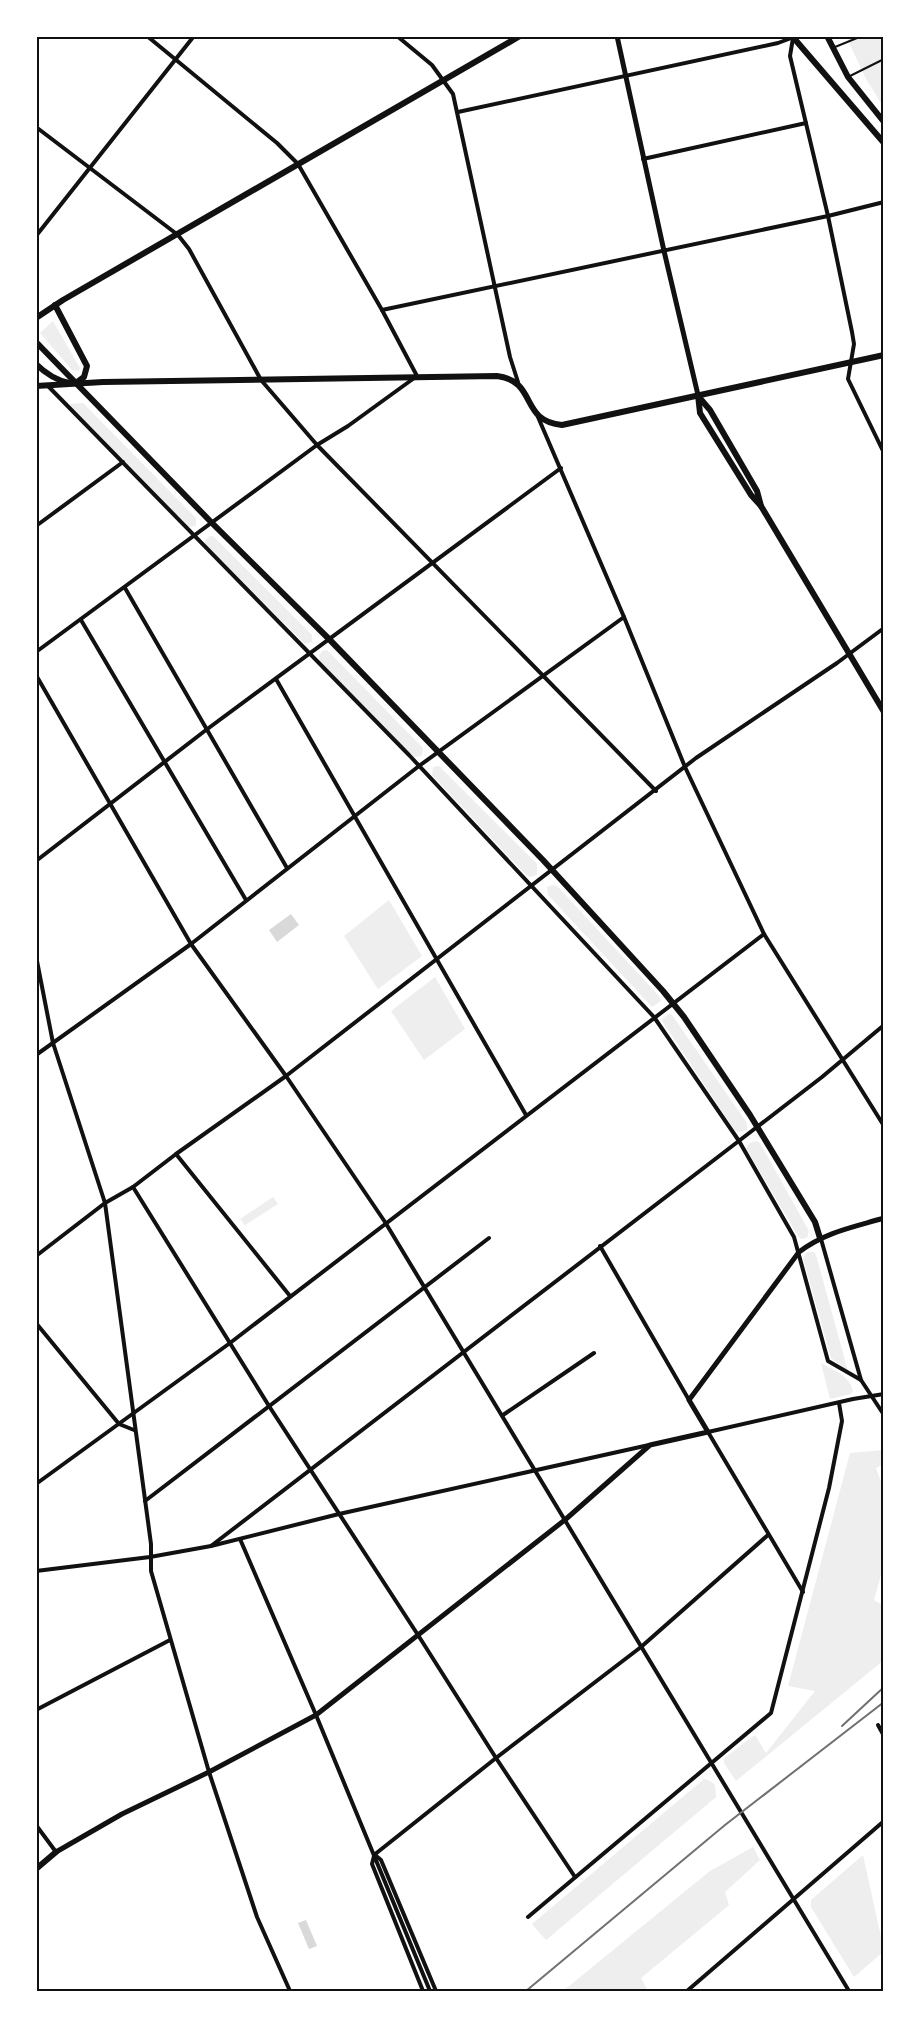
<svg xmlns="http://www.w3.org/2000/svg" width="920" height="2027" viewBox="0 0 920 2027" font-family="Georgia,serif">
<rect width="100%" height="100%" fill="#fff"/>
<g fill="#eee">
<path d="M 846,36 L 884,36 L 884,108 L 865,77 Z"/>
<path d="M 53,321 L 80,368 L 79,371 L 72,370 L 40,333 Z"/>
<path d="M 83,403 L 196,518 L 196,526 L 189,527 L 69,404 Z"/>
<path d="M 210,536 L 213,536 L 312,635 L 312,642 L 305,644 L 205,544 L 205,540 Z"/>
<path d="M 327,650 L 423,748 L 422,756 L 414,757 L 320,662 L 319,655 L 322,651 Z"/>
<path d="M 439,766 L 537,864 L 537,875 L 530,877 L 526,875 L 432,775 L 433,767 Z"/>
<path d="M 553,885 L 557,886 L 660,997 L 661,1001 L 652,1007 L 548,895 L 547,887 Z"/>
<path d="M 389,900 L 422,956 L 378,989 L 344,936 Z"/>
<path d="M 435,977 L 465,1029 L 424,1060 L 391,1011 Z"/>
<path d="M 669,1014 L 672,1015 L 747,1123 L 747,1130 L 739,1132 L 735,1131 L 662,1021 L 663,1018 Z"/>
<path d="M 757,1141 L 760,1143 L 809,1231 L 807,1238 L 801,1239 L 798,1236 L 747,1150 L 747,1146 L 751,1142 Z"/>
<path d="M 273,1197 L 278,1204 L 245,1225 L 240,1219 Z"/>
<path d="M 807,1252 L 814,1252 L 816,1255 L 848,1371 L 831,1358 L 803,1258 Z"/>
<path d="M 821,1363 C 835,1371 849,1375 853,1391 L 851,1394 L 830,1399 Z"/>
<path d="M 884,1450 L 884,1464 L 876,1468 L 884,1490 L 884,1564 L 874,1600 L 884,1606 L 884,1660 L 736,1781 L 724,1763 L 724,1758 L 755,1735 L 766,1753 L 815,1691 L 788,1686 L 850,1453 Z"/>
<path d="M 704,1779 L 710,1781 L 715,1785 L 716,1797 L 546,1940 L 532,1924 Z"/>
<path d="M 753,1847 L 760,1860 L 725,1892 L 729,1905 L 641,1978 L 648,1991 L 563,1991 L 710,1871 Z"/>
<path d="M 863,1855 L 884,1951 L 854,1977 L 811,1907 L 811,1900 Z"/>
</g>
<g fill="#d9d9d9">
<path d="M 291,914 L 299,925 L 277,942 L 269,930 Z"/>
<path d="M 306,1920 L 317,1946 L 309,1949 L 298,1923 Z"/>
</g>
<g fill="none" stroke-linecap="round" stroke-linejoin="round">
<g stroke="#111" stroke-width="2">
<path d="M 835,47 L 862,36"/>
<path d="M 848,77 L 884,59"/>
</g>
<g stroke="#111" stroke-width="4">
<path d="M 397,36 L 432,65 L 453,94 L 510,357 L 518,382"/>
<path d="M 793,38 L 790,56 L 828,216 L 852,332 L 854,344 L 848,379 L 884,453"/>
<path d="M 458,112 L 778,43 L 794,37"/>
<path d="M 36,127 L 178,235 L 189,249 L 261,380 L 317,445 L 656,791"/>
<path d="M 643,159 L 806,123"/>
<path d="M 36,236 L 194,36"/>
<path d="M 382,310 L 828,216 L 884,202"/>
<path d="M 48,386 L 409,755 L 654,1017 L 739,1141 L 794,1237 L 828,1361 L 861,1380"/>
<path d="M 538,417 L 624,617 L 685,767 L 764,934 L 884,1126"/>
<path d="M 36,526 L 123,462"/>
<path d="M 125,588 L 287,868"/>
<path d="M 81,620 L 246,900"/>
<path d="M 36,652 L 317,445 L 348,426 L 417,376 L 382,310 L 298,164 L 277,143 L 147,36"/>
<path d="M 36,675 L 191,944 L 286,1076 L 385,1222 L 849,1991"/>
<path d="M 276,679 L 526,1115"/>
<path d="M 36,861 L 206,730 L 561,468"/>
<path d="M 36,956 L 53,1043 L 105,1203 L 151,1544 L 151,1571 L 209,1772 L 257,1917 L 290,1991"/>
<path d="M 36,1055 L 191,944 L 419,766 L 624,617"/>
<path d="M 176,1154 L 290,1296"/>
<path d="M 133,1187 L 269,1406 L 418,1635 L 496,1758 L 575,1877"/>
<path d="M 821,1239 L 861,1380 L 884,1415"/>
<path d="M 600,1246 L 689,1400"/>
<path d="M 36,1256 L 105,1203 L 133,1187 L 176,1154 L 286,1076 L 696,758 L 837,663 L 884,628"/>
<path d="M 36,1323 L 119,1424 L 134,1430"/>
<path d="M 503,1415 L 594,1353"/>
<path d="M 36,1484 L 230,1343 L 764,934"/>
<path d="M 145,1501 L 489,1238"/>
<path d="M 240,1539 L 316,1715 L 430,1991"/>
<path d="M 211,1546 L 757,1127 L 822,1077 L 884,1025"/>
<path d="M 36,1571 L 150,1557 L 211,1546 L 339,1514 L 649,1445"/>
<path d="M 803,1592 L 708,1432 L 853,1399 L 884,1394"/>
<path d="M 36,1710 L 170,1640"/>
<path d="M 878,1725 L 884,1736"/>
<path d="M 36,1825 L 56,1852"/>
<path d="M 374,1855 L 496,1758 L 641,1647 L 768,1535"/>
<path d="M 375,1855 L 381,1860 L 436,1991"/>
<path d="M 374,1856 L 372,1864 L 423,1991"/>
<path d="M 528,1917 L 771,1713 L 829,1488 L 842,1421 L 839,1403"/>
<path d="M 687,1991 L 884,1821"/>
</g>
<g stroke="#111" stroke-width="5">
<path d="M 617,36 L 664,251 L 698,395"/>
<path d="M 56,1852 L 122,1814 L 209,1772 L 316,1715 L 566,1519 L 650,1445 L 708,1432 L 689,1400 L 799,1252 C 825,1232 854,1227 884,1218"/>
</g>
<g stroke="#111" stroke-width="6">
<path d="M 792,36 L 884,143"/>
<path d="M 827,36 L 848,77 L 884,122"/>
<path d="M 55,305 L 87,366 L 84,377 L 76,383"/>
<path d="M 36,318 L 63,300 L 520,36"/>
<path d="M 36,342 L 212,523 L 329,639 L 543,860 L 663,991 L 684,1017 L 750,1115 L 815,1222 L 820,1238"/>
<path d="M 36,364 C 45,373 56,380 69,383"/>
<path d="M 36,386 L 103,382 L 497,376 C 538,381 519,421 562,425 L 884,355"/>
<path d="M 698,395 L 700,413 L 751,495 L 761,506 L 884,712"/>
<path d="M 698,396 L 710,410 L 757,491 L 761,506"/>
<path d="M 36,1869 L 56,1852"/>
</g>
<g stroke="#707070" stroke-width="2">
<path d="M 842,1726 L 884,1687"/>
<path d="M 526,1991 L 725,1825 L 884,1702"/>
</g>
</g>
<rect width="920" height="2027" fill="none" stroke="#ffffff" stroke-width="75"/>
<rect x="38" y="38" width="844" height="1952" fill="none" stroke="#111" stroke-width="2"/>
</svg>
